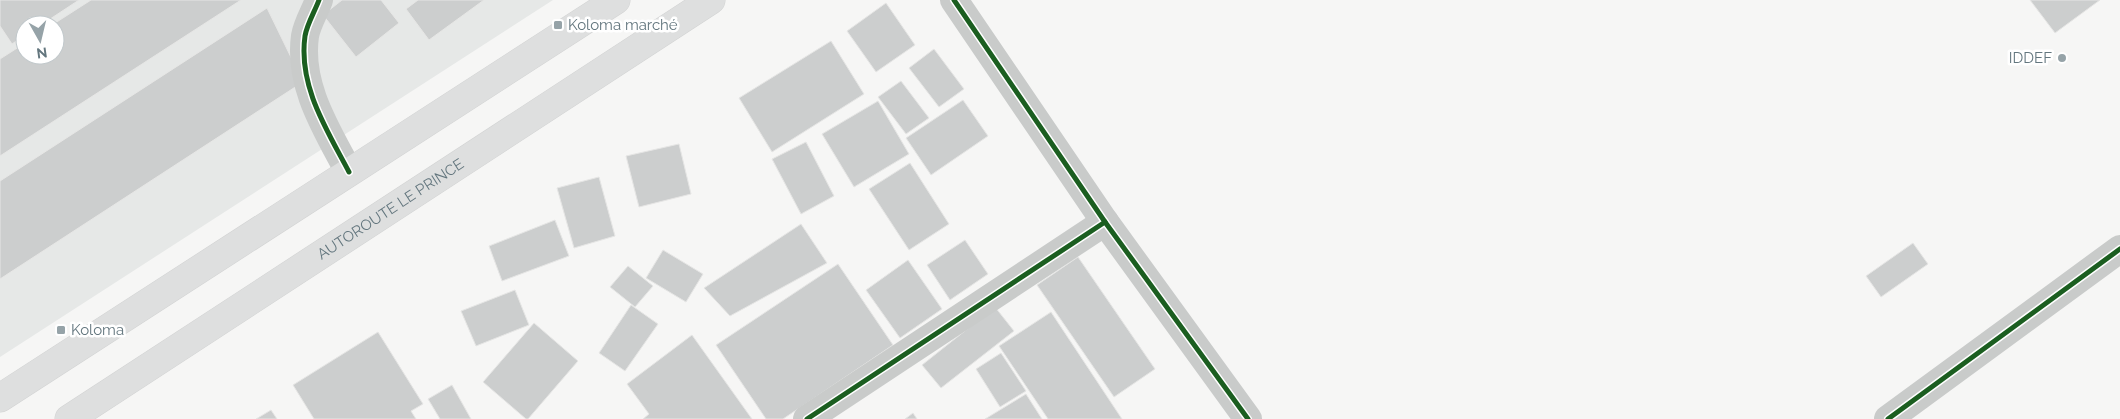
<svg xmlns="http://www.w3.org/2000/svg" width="2120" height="419" viewBox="0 0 2120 419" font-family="Raleway,sans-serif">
<rect width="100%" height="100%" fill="#f6f6f5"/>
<path fill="#e6e8e7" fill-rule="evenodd" d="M 0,0 L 553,0 L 0,357 ZM 25,25 L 55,25 L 55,55 L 25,55 Z"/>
<g fill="#cccece" stroke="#e6e6e5">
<path d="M 0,0 L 79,0 L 41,25 L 25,25 L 25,35 L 12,44 L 0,26 Z"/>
<path d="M 91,0 L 241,0 L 0,156 L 0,59 L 25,43 L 25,55 L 55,55 L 55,25 L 52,25 Z"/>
<path d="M 342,0 L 381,0 L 399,23 L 356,57 L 323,15 Z"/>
<path d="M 418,0 L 484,0 L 429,40 L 406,9 Z"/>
<path d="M 2030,0 L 2100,0 L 2055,33 Z"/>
<path d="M 886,3 L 915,45 L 876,72 L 847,31 Z"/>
<path d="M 267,8 L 303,82 L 0,279 L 0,181 Z"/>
<path d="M 831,41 L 864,94 L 772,152 L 739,98 Z"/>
<path d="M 934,49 L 964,89 L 939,107 L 909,68 Z"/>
<path d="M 901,81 L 929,118 L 906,134 L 878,97 Z"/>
<path d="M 963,100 L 988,136 L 931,175 L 906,138 Z"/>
<path d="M 878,101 L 909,154 L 854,187 L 822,134 Z"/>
<path d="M 806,142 L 834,196 L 801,214 L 772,159 Z"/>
<path d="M 679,144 L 691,194 L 639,207 L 626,156 Z"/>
<path d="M 910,163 L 949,224 L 909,250 L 869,189 Z"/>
<path d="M 599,177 L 615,236 L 574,248 L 557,188 Z"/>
<path d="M 555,220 L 569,256 L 502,281 L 489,246 Z"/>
<path d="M 801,224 L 827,263 L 730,316 L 704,288 Z"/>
<path d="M 965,240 L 988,274 L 950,300 L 927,265 Z"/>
<path d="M 1913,243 L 1928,264 L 1881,297 L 1866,276 Z"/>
<path d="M 663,250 L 703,274 L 686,302 L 646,278 Z"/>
<path d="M 1078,257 L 1155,369 L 1114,397 L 1037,285 Z"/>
<path d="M 908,260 L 942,309 L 900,338 L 866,290 Z"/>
<path d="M 838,264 L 893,345 L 783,419 L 766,419 L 716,345 Z"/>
<path d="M 628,266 L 653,286 L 635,307 L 610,287 Z"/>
<path d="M 515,290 L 529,325 L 476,346 L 461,311 Z"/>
<path d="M 631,305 L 658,324 L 625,371 L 599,353 Z"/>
<path d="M 995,307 L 1014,331 L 941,388 L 922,365 Z"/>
<path d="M 1051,312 L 1122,419 L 1048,419 L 999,346 Z"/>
<path d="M 534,323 L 578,361 L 528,419 L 526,419 L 483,382 Z"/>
<path d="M 378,332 L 423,404 L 411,411 L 416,419 L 314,419 L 293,385 Z"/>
<path d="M 692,335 L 752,419 L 643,419 L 649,414 L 627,384 Z"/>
<path d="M 1001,353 L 1026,391 L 1000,407 L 976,369 Z"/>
<path d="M 452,385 L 471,419 L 440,419 L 428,399 Z"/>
<path d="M 1026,394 L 1042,419 L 985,419 Z"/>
<path d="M 271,410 L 277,419 L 256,419 Z"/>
<path d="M 913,413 L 917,419 L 905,419 Z"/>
</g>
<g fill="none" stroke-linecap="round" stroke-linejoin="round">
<g stroke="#d2d3d3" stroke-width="29">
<g id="primary">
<path d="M 0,398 L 616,0"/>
<path id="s1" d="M 69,419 L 711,0"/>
</g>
</g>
<g stroke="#c9cbca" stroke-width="28">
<path d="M 319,0 C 315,11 307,24 305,36 C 298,86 327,130 349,172"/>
<path d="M 954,0 L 1105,222 L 1248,419"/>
<path d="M 807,419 L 1105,222"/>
<path d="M 1888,419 L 2120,249"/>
</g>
<use href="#primary" stroke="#dedfdf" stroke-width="28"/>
<g stroke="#fff" stroke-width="8">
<g id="cycleway">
<path d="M 319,0 C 315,11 307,24 305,36 C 298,86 327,130 349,172"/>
<path d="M 954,0 L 1105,222 L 1248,419"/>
<path d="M 807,419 L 1105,222"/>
<path d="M 1888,419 L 2120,249"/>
</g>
</g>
<use href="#cycleway" stroke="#1b5e20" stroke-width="5"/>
</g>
<g fill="#96a3a8" stroke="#fff" stroke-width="2">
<rect x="553" y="20" width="10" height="10" rx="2.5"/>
<circle cx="2062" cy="58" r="5"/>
<rect x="56" y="325" width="10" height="10" rx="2.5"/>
</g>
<g text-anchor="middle" stroke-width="5" stroke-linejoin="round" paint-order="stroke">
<g font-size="15" fill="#63767e" stroke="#fff" text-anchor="start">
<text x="568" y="30">Koloma marché</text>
<text x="2052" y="63" text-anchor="end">IDDEF</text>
<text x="71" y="335">Koloma</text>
</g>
<g font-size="15" fill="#63767e" stroke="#fff">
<text dy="5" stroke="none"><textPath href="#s1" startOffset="384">AUTOROUTE LE PRINCE</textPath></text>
</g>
</g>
<g transform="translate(40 40) rotate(172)"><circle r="24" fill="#ffffff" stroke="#c1c8cb"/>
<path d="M0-4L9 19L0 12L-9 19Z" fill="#96a3a8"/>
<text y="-8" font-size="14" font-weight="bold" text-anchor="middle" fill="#63767e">N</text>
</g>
</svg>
